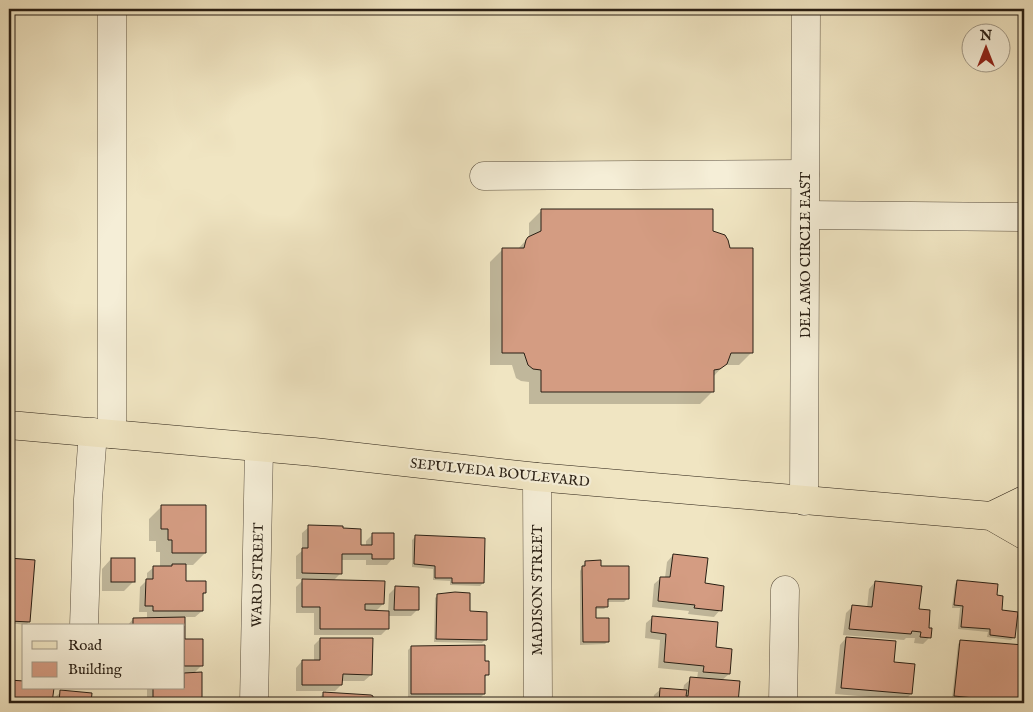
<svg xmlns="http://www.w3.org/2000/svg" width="1033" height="712" viewBox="0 0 1033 712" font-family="'IM FELL English',serif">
<rect width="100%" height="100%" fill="#f0e5c2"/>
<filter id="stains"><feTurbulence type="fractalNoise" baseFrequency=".004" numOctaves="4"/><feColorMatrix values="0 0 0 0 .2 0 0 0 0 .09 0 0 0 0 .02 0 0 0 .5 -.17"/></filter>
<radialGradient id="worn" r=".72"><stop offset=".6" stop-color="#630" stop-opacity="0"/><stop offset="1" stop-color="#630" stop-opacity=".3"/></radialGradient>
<g fill="#0003">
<path d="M 542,210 L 712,232 L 752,352 L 739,365 L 724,365 L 713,377 L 712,392 L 700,404 L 529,404 L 529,382 L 521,381 L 516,378 L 512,365 L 490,365 L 490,262 L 502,250 L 517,250 L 529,237 L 529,223 Z"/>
<path d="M 161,507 L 205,553 L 193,565 L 185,565 L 185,582 L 205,593 L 202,596 L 202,611 L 195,617 L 183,617 L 184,626 L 127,626 L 133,619 L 147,619 L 147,612 L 139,612 L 140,587 L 147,580 L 147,573 L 154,567 L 160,567 L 160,552 L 156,552 L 156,541 L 149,541 L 149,519 Z"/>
<path d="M 309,527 L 360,546 L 366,546 L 366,541 L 372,535 L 393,558 L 387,565 L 366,565 L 366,560 L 341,560 L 341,573 L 333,581 L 383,604 L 375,612 L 388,612 L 389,594 L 395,588 L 418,609 L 411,616 L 388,616 L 388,628 L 381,635 L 314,635 L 314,613 L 296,613 L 296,587 L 304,579 L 296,579 L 296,556 L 302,551 L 302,533 Z"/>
<path d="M 415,537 L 483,583 L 480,586 L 450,585 L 450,581 L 433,580 L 433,569 L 412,567 L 412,540 Z"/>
<path d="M 673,555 L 704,585 L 720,610 L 714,617 L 688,614 L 689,611 L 652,607 L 654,584 L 661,578 L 665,578 L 667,562 Z"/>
<path d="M 9,559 L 34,561 L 29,622 L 26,625 L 9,623 Z"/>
<path d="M 111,559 L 133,582 L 124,591 L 102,591 L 102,569 Z"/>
<path d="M 585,562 L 600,567 L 627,599 L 624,602 L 607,602 L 607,606 L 604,609 L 595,609 L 595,619 L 608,641 L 605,644 L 580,645 L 580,571 Z"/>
<path d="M 958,581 L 996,596 L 1001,611 L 1014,637 L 1011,640 L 987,637 L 988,632 L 958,629 L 960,608 L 952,608 L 955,584 Z"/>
<path d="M 875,582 L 918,610 L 927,629 L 929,638 L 923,644 L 914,643 L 915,638 L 906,638 L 904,640 L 843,635 L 846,613 L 852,607 L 867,608 L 869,589 Z"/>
<path d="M 438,595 L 468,613 L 485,640 L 482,643 L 434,642 L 435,598 Z"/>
<path d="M 653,617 L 714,648 L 729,674 L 721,681 L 739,683 L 737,703 L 653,703 L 654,695 L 661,689 L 683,691 L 684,685 L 691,679 L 697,679 L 698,672 L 658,668 L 660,640 L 645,638 L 646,623 Z"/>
<path d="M 846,638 L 893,663 L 911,694 L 905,700 L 835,694 L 840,645 Z"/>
<path d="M 320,639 L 371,675 L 364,681 L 341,681 L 341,685 L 335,691 L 326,691 L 326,693 L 372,697 L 372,703 L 317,703 L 317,700 L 326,691 L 296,691 L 296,668 L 302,661 L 314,661 L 314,645 Z"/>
<path d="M 184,640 L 202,640 L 202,665 L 193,674 L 201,700 L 197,703 L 147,703 L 147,688 L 184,688 Z"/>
<path d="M 961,641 L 1024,646 L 1024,665 L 1022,667 L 1021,678 L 1024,678 L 1022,703 L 999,703 L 952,699 L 958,644 Z"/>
<path d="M 411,647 L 484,663 L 488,674 L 485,677 L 484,694 L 481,697 L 408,697 L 408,650 Z"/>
<path d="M 9,681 L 24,683 L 24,688 L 52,688 L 51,703 L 9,703 Z"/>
<path d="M 61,692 L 90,694 L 90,703 L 53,703 L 54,698 Z"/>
</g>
<g fill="#d49c82" stroke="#291f14">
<path d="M 541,209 L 713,209 L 713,231 L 725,235 L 728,240 L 730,248 L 753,248 L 753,353 L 731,353 L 727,364 L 720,369 L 714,370 L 714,392 L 541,392 L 541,370 L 533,369 L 528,365 L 524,353 L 502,353 L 502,248 L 524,248 L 526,240 L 528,237 L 541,231 Z"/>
<path d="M 161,505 L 206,505 L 206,553 L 172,553 L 172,540 L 168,540 L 168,529 L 161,529 Z"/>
<path d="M 308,525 L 343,526 L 343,528 L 361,529 L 361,545 L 372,545 L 372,533 L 394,533 L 394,559 L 372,559 L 372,554 L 342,554 L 342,574 L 302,573 L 302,548 L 308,548 Z"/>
<path d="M 415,535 L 485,538 L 484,583 L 452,583 L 452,578 L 435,578 L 435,566 L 414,564 Z"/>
<path d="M 673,554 L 708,558 L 705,583 L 724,586 L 722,611 L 694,608 L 695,605 L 658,601 L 660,577 L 670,577 Z"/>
<path d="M 9,558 L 35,560 L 30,622 L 9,621 Z"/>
<rect x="111" y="558" width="24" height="24"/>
<path d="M 601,560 L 601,566 L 629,566 L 629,599 L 608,599 L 608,607 L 596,607 L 596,618 L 609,618 L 609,642 L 583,642 L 582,566 L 585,566 L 585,561 Z"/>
<path d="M 172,564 L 186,564 L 186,581 L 206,581 L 206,593 L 203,593 L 203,611 L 153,611 L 153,606 L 145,606 L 146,579 L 153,579 L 153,566 L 172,566 Z"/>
<path d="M 302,579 L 385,581 L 384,604 L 365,604 L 365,610 L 389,611 L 389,629 L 320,629 L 320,607 L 302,607 Z"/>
<path d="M 957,580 L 998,584 L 997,595 L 1003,596 L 1002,610 L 1018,612 L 1015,638 L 990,635 L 990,629 L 961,627 L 963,606 L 954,605 Z"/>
<path d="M 875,581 L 922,586 L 919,609 L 930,610 L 929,628 L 932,628 L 931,638 L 920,637 L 921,632 L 912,631 L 911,634 L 849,629 L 852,605 L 872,607 Z"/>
<path d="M 395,586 L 419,587 L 419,610 L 394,610 Z"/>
<path d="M 455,592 L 470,593 L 470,611 L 487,612 L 487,640 L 436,639 L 437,594 Z"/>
<path d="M 652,616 L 718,622 L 716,647 L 732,649 L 730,674 L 703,672 L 704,666 L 664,662 L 666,634 L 651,632 Z"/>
<path d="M 185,617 L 185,639 L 203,639 L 203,666 L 184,666 L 184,626 L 133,626 L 133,618 Z"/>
<path d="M 846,637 L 896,641 L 894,662 L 915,664 L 912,694 L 841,688 Z"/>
<path d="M 320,638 L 373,638 L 372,675 L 343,674 L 342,685 L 302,685 L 302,660 L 320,660 Z"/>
<path d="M 960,640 L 1024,645 L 1024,666 L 1022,677 L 1024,677 L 1024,703 L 954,696 Z"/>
<path d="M 485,645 L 485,661 L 489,661 L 489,675 L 485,675 L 485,694 L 411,694 L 411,646 Z"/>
<path d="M 202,672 L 202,701 L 186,701 L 186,703 L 153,703 L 153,688 L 184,688 L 184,673 Z"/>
<path d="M 690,677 L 740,681 L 738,703 L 659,703 L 660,688 L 687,690 L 686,696 L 688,696 Z"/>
<path d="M 9,680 L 24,681 L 24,688 L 54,688 L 52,703 L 9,703 Z"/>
<path d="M 60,690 L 92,693 L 91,703 L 59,703 Z"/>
<path d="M 323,692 L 371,695 L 373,696 L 373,703 L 323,703 Z"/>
<rect x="110" y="701" width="25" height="2"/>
<rect x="444" y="701" width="42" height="2"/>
<rect x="582" y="702" width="54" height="1"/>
</g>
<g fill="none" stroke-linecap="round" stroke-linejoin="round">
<g stroke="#5b5040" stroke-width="29">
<g id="minor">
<path d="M 112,9 L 112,434"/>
<path d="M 484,176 L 805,174"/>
<path d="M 806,215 L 1024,217"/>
<path d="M 537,477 L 538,703"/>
<path d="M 804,501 L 806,9"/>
<path d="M 84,626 L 88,499 L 93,432"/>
<path d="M 254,703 L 259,448"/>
<path d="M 783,703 L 785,590"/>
</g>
</g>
<g stroke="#291f14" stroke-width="29">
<g id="major">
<path d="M 9,425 L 314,452 L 537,477 L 991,516 L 1024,535"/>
<path d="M 991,516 L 1024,500"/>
</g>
</g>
<use href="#minor" stroke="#f5eed7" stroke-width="28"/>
<use href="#major" stroke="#f0e5c2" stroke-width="28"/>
</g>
<g text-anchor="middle" stroke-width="4.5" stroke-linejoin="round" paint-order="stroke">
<g font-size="14" fill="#291f14" stroke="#f5eed7">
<text transform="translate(805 255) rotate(-90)" y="5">DEL AMO CIRCLE EAST</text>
<text transform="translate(500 472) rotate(6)" y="5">SEPULVEDA BOULEVARD</text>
<text transform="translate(257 575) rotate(-89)" y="5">WARD STREET</text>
<text transform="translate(537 590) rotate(-90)" y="5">MADISON STREET</text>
</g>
</g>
<rect width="1033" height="712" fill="none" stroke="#f0e5c2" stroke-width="30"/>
<rect x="10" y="10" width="1013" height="692" fill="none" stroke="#291f14" stroke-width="2.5"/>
<rect x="15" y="15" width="1003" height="682" fill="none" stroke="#291f14"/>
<rect x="22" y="624" width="162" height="65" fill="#f5eed7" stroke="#a39b89"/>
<rect x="32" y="641" width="25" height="8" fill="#f0e5c2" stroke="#a39b89"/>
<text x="68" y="650" font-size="15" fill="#291f14">Road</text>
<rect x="32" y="662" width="25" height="15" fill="#d49c82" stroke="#a39b89"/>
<text x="68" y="674" font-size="15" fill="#291f14">Building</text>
<g transform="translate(986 48)"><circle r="24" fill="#f5eed7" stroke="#a39b89"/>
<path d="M0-4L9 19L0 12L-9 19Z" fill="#8f2418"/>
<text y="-8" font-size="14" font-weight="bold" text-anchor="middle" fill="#291f14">N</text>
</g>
<rect width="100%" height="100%" filter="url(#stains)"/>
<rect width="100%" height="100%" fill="url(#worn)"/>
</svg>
